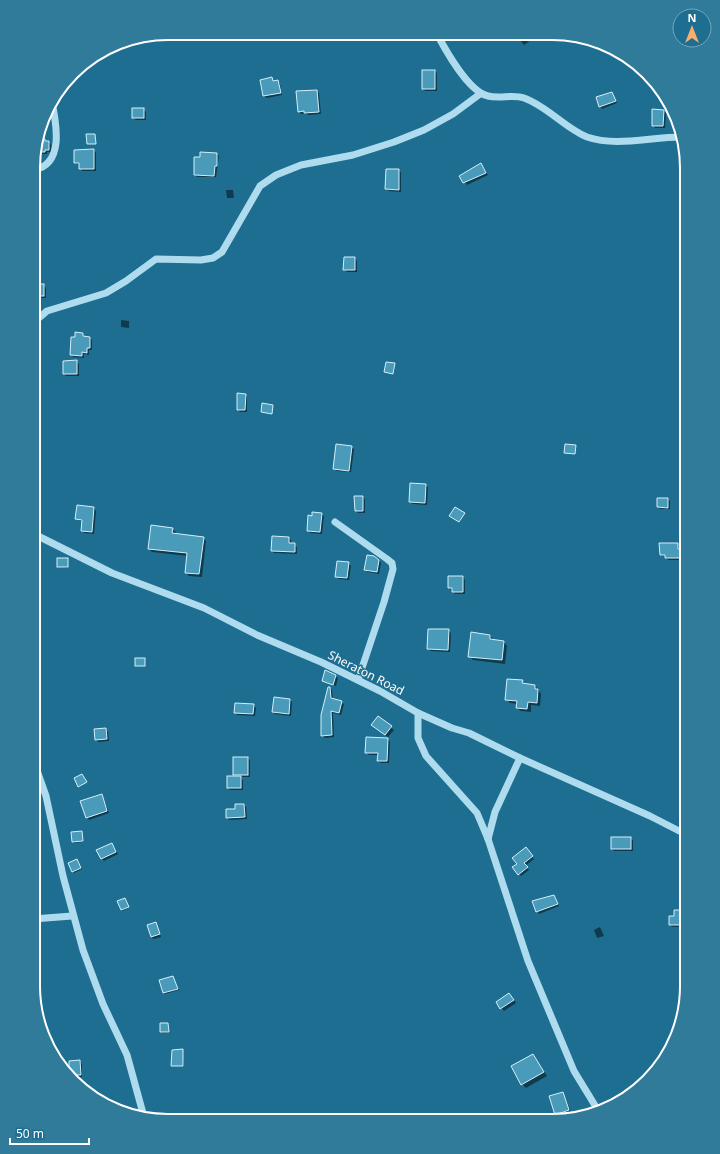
<svg xmlns="http://www.w3.org/2000/svg" width="720" height="1154" viewBox="0 0 720 1154" font-family="'Noto Sans',sans-serif">
<rect width="100%" height="100%" fill="#1e6e91"/>
<g fill="#0007">
<path d="M 518,34 L 539,34 L 524,45 L 516,35 Z"/>
<path d="M 435,71 L 437,73 L 437,91 L 425,91 L 423,88 Z"/>
<path d="M 272,78 L 274,82 L 278,81 L 280,84 L 282,95 L 267,98 L 264,96 Z"/>
<path d="M 317,91 L 319,93 L 321,114 L 308,115 L 306,113 L 301,114 L 299,111 Z"/>
<path d="M 612,93 L 617,103 L 602,109 L 600,106 Z"/>
<path d="M 143,109 L 146,112 L 146,120 L 136,120 L 133,118 Z"/>
<path d="M 664,111 L 666,113 L 665,128 L 655,128 L 653,125 Z"/>
<path d="M 37,140 L 44,140 L 49,142 L 51,145 L 51,152 L 47,152 L 47,154 L 36,154 L 34,151 Z"/>
<path d="M 94,150 L 96,153 L 96,171 L 82,171 L 80,165 L 75,163 Z"/>
<path d="M 201,153 L 217,154 L 219,156 L 216,177 L 197,177 L 195,175 Z"/>
<path d="M 481,165 L 488,175 L 467,185 L 461,176 Z"/>
<path d="M 398,170 L 401,172 L 401,192 L 389,191 L 386,189 Z"/>
<path d="M 226,190 L 233,190 L 234,198 L 227,198 Z"/>
<path d="M 355,258 L 357,261 L 357,272 L 347,272 L 344,269 Z"/>
<path d="M 34,285 L 43,285 L 46,288 L 46,298 L 34,298 Z"/>
<path d="M 121,320 L 129,321 L 129,328 L 121,327 Z"/>
<path d="M 83,334 L 85,337 L 90,338 L 92,340 L 92,350 L 89,350 L 89,355 L 84,354 L 84,358 L 73,357 L 71,355 L 76,338 Z"/>
<path d="M 76,361 L 79,364 L 79,376 L 66,376 L 64,374 Z"/>
<path d="M 395,364 L 394,374 L 385,372 Z"/>
<path d="M 245,394 L 247,397 L 247,412 L 240,412 L 238,410 Z"/>
<path d="M 351,447 L 354,449 L 351,472 L 337,471 L 334,469 Z"/>
<path d="M 425,485 L 428,487 L 427,505 L 413,504 L 410,502 Z"/>
<path d="M 34,486 L 35,487 L 34,512 Z"/>
<path d="M 363,497 L 365,499 L 365,513 L 358,513 L 356,510 Z"/>
<path d="M 658,499 L 668,499 L 670,501 L 670,509 L 660,509 L 658,507 Z"/>
<path d="M 77,506 L 94,508 L 96,511 L 94,534 L 84,533 L 82,530 L 83,522 L 76,519 Z"/>
<path d="M 321,514 L 324,516 L 322,534 L 310,533 L 308,530 L 313,517 Z"/>
<path d="M 464,514 L 460,522 L 452,517 Z"/>
<path d="M 172,529 L 176,532 L 175,535 L 203,538 L 206,541 L 202,577 L 189,576 L 186,573 L 188,556 L 152,552 L 149,549 Z"/>
<path d="M 289,538 L 291,540 L 291,544 L 297,547 L 297,554 L 274,553 L 272,551 Z"/>
<path d="M 678,544 L 680,550 L 684,552 L 684,560 L 668,560 L 666,557 L 660,555 Z"/>
<path d="M 68,559 L 68,568 L 58,567 Z"/>
<path d="M 379,560 L 381,563 L 379,574 L 368,572 L 365,570 Z"/>
<path d="M 348,563 L 351,566 L 349,580 L 339,579 L 336,576 Z"/>
<path d="M 449,577 L 463,577 L 465,580 L 465,594 L 455,594 L 449,588 Z"/>
<path d="M 448,630 L 451,633 L 450,652 L 431,651 L 428,649 Z"/>
<path d="M 472,633 L 490,635 L 494,641 L 504,642 L 507,646 L 505,664 L 473,660 L 469,656 Z"/>
<path d="M 335,676 L 338,678 L 336,686 L 323,681 Z"/>
<path d="M 522,681 L 525,685 L 535,685 L 541,694 L 540,706 L 531,705 L 531,712 L 521,711 L 517,708 L 518,704 L 510,703 L 506,699 Z"/>
<path d="M 330,688 L 332,690 L 333,700 L 344,704 L 341,715 L 333,713 L 334,737 L 325,738 L 322,735 Z"/>
<path d="M 275,698 L 290,700 L 292,702 L 291,716 L 275,714 L 273,712 Z"/>
<path d="M 253,705 L 256,708 L 255,716 L 237,715 L 235,712 Z"/>
<path d="M 378,717 L 394,730 L 388,737 L 375,727 Z"/>
<path d="M 106,729 L 108,732 L 109,741 L 98,742 L 96,739 Z"/>
<path d="M 387,739 L 390,741 L 389,763 L 381,763 L 378,761 L 379,755 L 369,755 L 366,752 Z"/>
<path d="M 248,758 L 250,761 L 250,777 L 240,777 L 243,780 L 243,790 L 230,790 L 228,787 L 237,777 L 234,775 Z"/>
<path d="M 102,795 L 109,813 L 89,820 L 87,817 Z"/>
<path d="M 244,805 L 246,807 L 247,819 L 229,820 L 227,817 Z"/>
<path d="M 82,832 L 83,842 L 74,843 L 73,842 Z"/>
<path d="M 630,838 L 633,840 L 633,851 L 614,851 L 612,849 Z"/>
<path d="M 112,844 L 118,854 L 104,861 L 101,858 Z"/>
<path d="M 528,851 L 534,859 L 525,866 L 529,870 L 521,876 L 519,874 L 518,864 Z"/>
<path d="M 78,861 L 82,869 L 74,873 L 70,864 Z"/>
<path d="M 681,895 L 687,895 L 687,927 L 672,927 L 670,925 L 681,911 Z"/>
<path d="M 554,896 L 559,906 L 539,914 L 533,902 Z"/>
<path d="M 125,899 L 129,908 L 122,911 L 118,902 Z"/>
<path d="M 156,923 L 161,937 L 154,939 L 151,937 Z"/>
<path d="M 600,927 L 604,936 L 597,938 L 594,930 Z"/>
<path d="M 172,977 L 179,990 L 165,994 L 164,992 Z"/>
<path d="M 512,997 L 516,1003 L 504,1011 L 497,1002 Z"/>
<path d="M 168,1024 L 169,1033 L 162,1033 L 161,1032 Z"/>
<path d="M 182,1050 L 184,1066 L 172,1066 Z"/>
<path d="M 533,1055 L 547,1076 L 526,1088 L 522,1084 Z"/>
<path d="M 70,1061 L 80,1061 L 82,1064 L 82,1077 L 73,1077 L 70,1073 Z"/>
<path d="M 563,1093 L 571,1112 L 558,1116 L 556,1114 Z"/>
</g>
<g fill="#4a9ab9" stroke="#d4effa">
<rect x="422" y="70" width="13" height="19"/>
<path d="M 272,77 L 273,81 L 278,80 L 281,93 L 263,96 L 260,80 Z"/>
<path d="M 317,90 L 319,112 L 304,113 L 304,111 L 298,112 L 296,91 Z"/>
<path d="M 612,92 L 616,101 L 599,107 L 596,97 Z"/>
<rect x="132" y="108" width="12" height="10"/>
<path d="M 652,109 L 664,110 L 663,126 L 652,126 Z"/>
<path d="M 86,134 L 95,134 L 96,144 L 87,144 Z"/>
<path d="M 38,139 L 45,139 L 45,141 L 49,141 L 49,150 L 45,150 L 45,152 L 34,152 Z"/>
<path d="M 94,149 L 94,169 L 79,169 L 79,163 L 74,163 L 74,150 Z"/>
<path d="M 200,152 L 217,153 L 217,166 L 215,166 L 214,176 L 194,175 L 194,157 L 200,157 Z"/>
<path d="M 481,163 L 486,173 L 463,183 L 459,176 Z"/>
<path d="M 386,169 L 399,169 L 399,190 L 385,189 Z"/>
<path d="M 344,257 L 355,257 L 355,270 L 343,270 Z"/>
<rect x="34" y="284" width="10" height="12"/>
<path d="M 75,332 L 83,333 L 83,336 L 90,337 L 90,348 L 87,348 L 87,353 L 82,352 L 82,356 L 70,355 L 71,337 L 75,337 Z"/>
<path d="M 77,360 L 77,374 L 63,374 L 63,361 Z"/>
<path d="M 386,362 L 395,363 L 393,374 L 384,372 Z"/>
<path d="M 237,393 L 246,394 L 245,410 L 237,410 Z"/>
<path d="M 262,403 L 273,405 L 272,414 L 261,412 Z"/>
<path d="M 336,444 L 352,446 L 349,471 L 333,469 Z"/>
<path d="M 565,444 L 576,445 L 575,454 L 564,453 Z"/>
<path d="M 410,483 L 426,484 L 425,503 L 409,502 Z"/>
<path d="M 354,496 L 363,496 L 363,511 L 355,511 Z"/>
<path d="M 657,498 L 668,498 L 668,508 L 657,507 Z"/>
<path d="M 77,505 L 94,507 L 92,532 L 81,531 L 82,520 L 75,519 Z"/>
<path d="M 455,507 L 465,513 L 459,522 L 449,516 Z"/>
<path d="M 312,512 L 322,513 L 320,532 L 307,531 L 308,515 L 312,516 Z"/>
<path d="M 151,525 L 173,528 L 172,533 L 204,537 L 199,574 L 185,573 L 187,553 L 148,549 Z"/>
<path d="M 272,536 L 289,537 L 289,543 L 295,543 L 295,552 L 271,551 Z"/>
<path d="M 659,543 L 678,543 L 678,549 L 682,549 L 682,558 L 665,558 L 665,555 L 660,555 Z"/>
<path d="M 367,555 L 374,556 L 379,560 L 377,572 L 364,570 Z"/>
<rect x="57" y="558" width="11" height="9"/>
<path d="M 337,561 L 349,562 L 347,578 L 335,577 Z"/>
<path d="M 448,576 L 463,576 L 463,592 L 452,592 L 452,588 L 448,588 Z"/>
<path d="M 428,629 L 449,629 L 448,650 L 427,649 Z"/>
<path d="M 471,632 L 490,635 L 490,639 L 504,641 L 502,660 L 468,657 Z"/>
<rect x="135" y="658" width="10" height="8"/>
<path d="M 325,670 L 336,675 L 333,685 L 322,681 Z"/>
<path d="M 507,679 L 523,680 L 522,683 L 535,685 L 535,689 L 538,689 L 537,703 L 528,702 L 527,709 L 516,708 L 517,701 L 505,700 Z"/>
<path d="M 328,687 L 330,687 L 331,698 L 342,701 L 339,713 L 331,711 L 332,735 L 321,736 L 321,715 Z"/>
<path d="M 274,697 L 290,699 L 289,714 L 272,712 Z"/>
<path d="M 235,703 L 254,704 L 253,714 L 234,713 Z"/>
<path d="M 378,716 L 392,726 L 385,735 L 371,725 Z"/>
<path d="M 106,728 L 107,739 L 95,740 L 94,729 Z"/>
<path d="M 366,737 L 388,738 L 387,761 L 377,761 L 378,753 L 365,753 Z"/>
<rect x="233" y="757" width="15" height="18"/>
<path d="M 82,774 L 87,782 L 78,787 L 74,778 Z"/>
<rect x="227" y="776" width="14" height="12"/>
<path d="M 102,794 L 107,811 L 86,818 L 80,801 Z"/>
<path d="M 235,804 L 244,804 L 245,817 L 226,818 L 226,809 L 235,809 Z"/>
<path d="M 82,831 L 83,841 L 72,842 L 71,832 Z"/>
<rect x="611" y="837" width="20" height="12"/>
<path d="M 112,843 L 116,852 L 101,859 L 96,850 Z"/>
<path d="M 526,847 L 533,856 L 524,863 L 528,867 L 518,875 L 512,867 L 517,864 L 512,858 Z"/>
<path d="M 77,859 L 81,868 L 72,872 L 68,863 Z"/>
<path d="M 554,895 L 558,904 L 536,912 L 532,901 Z"/>
<path d="M 125,898 L 129,907 L 121,910 L 117,901 Z"/>
<path d="M 674,910 L 687,910 L 687,925 L 669,925 L 669,916 L 674,916 Z"/>
<path d="M 156,922 L 160,934 L 151,937 L 147,925 Z"/>
<path d="M 173,976 L 178,989 L 163,993 L 159,980 Z"/>
<path d="M 509,993 L 514,1000 L 500,1009 L 496,1002 Z"/>
<path d="M 160,1023 L 168,1023 L 169,1032 L 160,1032 Z"/>
<path d="M 183,1049 L 183,1066 L 171,1066 L 172,1050 Z"/>
<path d="M 533,1054 L 544,1072 L 521,1085 L 511,1066 Z"/>
<path d="M 80,1060 L 81,1075 L 72,1075 L 69,1071 L 69,1061 Z"/>
<path d="M 563,1092 L 569,1110 L 555,1115 L 549,1096 Z"/>
</g>
<g fill="none" stroke-linecap="round" stroke-linejoin="round">
<g stroke="#aedcee" stroke-width="7">
<path d="M 437,34 C 446,51 469,92 488,96 C 500,99 513,94 524,98 C 547,106 566,129 587,137 C 616,147 650,137 681,137"/>
<path d="M 34,170 C 65,164 56,123 52,102"/>
<path d="M 34,322 L 47,311 L 106,293 L 126,281 L 156,259 L 201,260 L 213,258 L 222,252 L 260,186 L 276,175 L 301,165 L 353,155 L 394,142 L 424,130 L 453,114 L 480,94"/>
<path d="M 335,522 L 387,559 L 392,563 L 393,569 L 384,602 L 358,680"/>
<path d="M 34,534 L 112,573 L 204,608 L 257,635 L 321,662 L 380,691 L 418,713 L 452,728 L 469,733 L 520,758 L 650,816 L 687,835"/>
<path d="M 418,713 L 418,738 L 426,756 L 477,813 L 488,839 L 528,961 L 574,1071 L 599,1112"/>
<path d="M 33,759 L 46,796 L 63,876 L 83,950 L 103,1004 L 127,1055 L 144,1117"/>
<path d="M 488,839 L 495,812 L 520,758"/>
<path d="M 33,919 L 72,916"/>
</g>
</g>
<g text-anchor="middle" stroke-width="3" stroke-linejoin="round" paint-order="stroke">
<g font-size="12" fill="#fff" stroke="#1e6e91">
<text transform="translate(366 673) rotate(27)" y="4">Sheraton Road</text>
</g>
</g>
<path d="M0 0H720V1154H0ZM168 40H552A128 128 0 0 1 680 168V986A128 128 0 0 1 552 1114H168A128 128 0 0 1 40 986V168A128 128 0 0 1 168 40Z" fill="#307a9a" fill-rule="evenodd"/>
<path fill="none" stroke="#fff" stroke-width="2" d="M168 40H552A128 128 0 0 1 680 168V986A128 128 0 0 1 552 1114H168A128 128 0 0 1 40 986V168A128 128 0 0 1 168 40Z"/>
<g transform="translate(692 28)"><circle r="19" fill="#1e6e91" stroke="#78a8bd"/>
<path d="M0-3L7 15L0 10L-7 15Z" fill="#fcad6d"/>
<text y="-6" font-size="11" font-weight="bold" text-anchor="middle" fill="#ffffff">N</text>
</g>
<path d="M10 1138v6h79v-6" fill="none" stroke="#ffffff" stroke-width="2"/>
<text x="16" y="1138" font-size="12" fill="#ffffff" stroke="#1e6e91" stroke-width="3" paint-order="stroke">50 m</text>
</svg>
